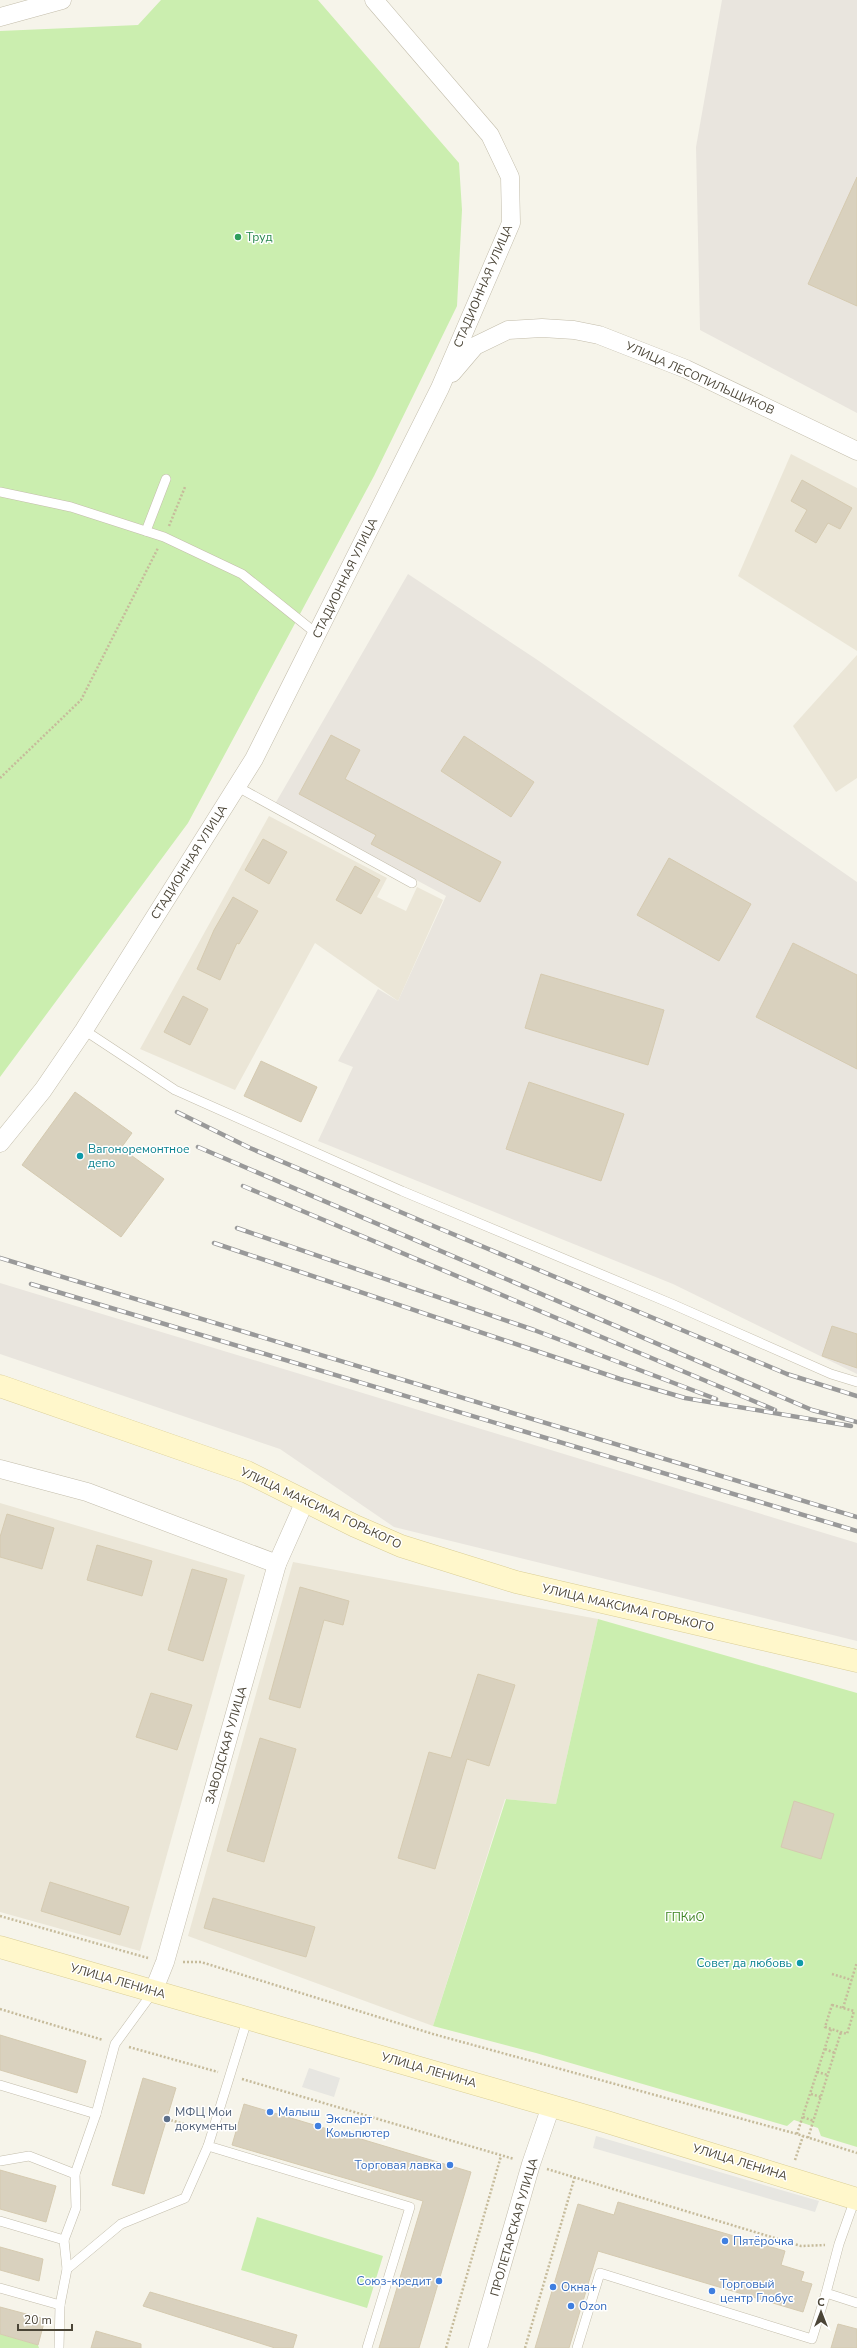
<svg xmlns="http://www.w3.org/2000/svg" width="857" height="2348" viewBox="0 0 857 2348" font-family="'Nunito Sans',sans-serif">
<rect width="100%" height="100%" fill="#f6f4ea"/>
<g fill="#ebe6d7">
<path d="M 791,454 L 857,488 L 857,651 L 738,576 Z"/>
<path d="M 857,655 L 857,778 L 836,792 L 793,726 Z"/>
<path d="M 269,816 L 387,878 L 377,897 L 406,911 L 417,887 L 443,900 L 398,1001 L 315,943 L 235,1090 L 140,1049 Z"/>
<path d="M 0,1503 L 245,1575 L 140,1951 L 0,1912 Z"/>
<path d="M 293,1562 L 598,1619 L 556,1804 L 505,1799 L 433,2026 L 188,1936 Z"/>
</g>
<g fill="#e9e5de">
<path d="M 722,0 L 857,0 L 857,413 L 700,330 L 696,147 Z"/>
<path d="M 408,574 L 536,659 L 857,882 L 857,1374 L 673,1284 L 318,1141 L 353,1067 L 338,1061 L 378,989 L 398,1001 L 446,896 L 275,804 Z"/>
<path d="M 0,1283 L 857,1543 L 857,1641 L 394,1527 L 280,1449 L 0,1354 Z"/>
</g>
<g fill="#cbeeaf">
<path d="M 161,0 L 318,0 L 459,163 L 462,210 L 457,306 L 374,476 L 188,823 L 0,1077 L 0,31 L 138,25 Z"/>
<path d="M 598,1619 L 857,1693 L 857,2147 L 821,2136 L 818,2128 L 794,2120 L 787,2126 L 536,2053 L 433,2026 L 506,1799 L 556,1804 Z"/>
<path d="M 257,2217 L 383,2256 L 367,2308 L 241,2270 Z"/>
<path d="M 0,2334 L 38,2345 L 39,2348 L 0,2348 Z"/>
</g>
<g fill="#e7e6e1">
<path d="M 309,2068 L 340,2078 L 334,2097 L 302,2087 Z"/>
<path d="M 596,2136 L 819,2201 L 815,2212 L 593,2148 Z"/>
</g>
<g fill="#d9d1be" stroke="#d5cab0">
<path d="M 857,177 L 857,306 L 808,284 Z"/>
<path d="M 802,480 L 852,508 L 840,529 L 828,523 L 816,543 L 795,531 L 807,510 L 791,501 Z"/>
<path d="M 331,735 L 360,750 L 345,779 L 501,862 L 480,902 L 371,844 L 376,835 L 299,794 Z"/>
<path d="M 464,736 L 534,782 L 511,817 L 441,771 Z"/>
<path d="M 263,839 L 287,852 L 269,884 L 245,870 Z"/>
<path d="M 669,858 L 751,904 L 719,961 L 637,915 Z"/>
<path d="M 355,866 L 380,880 L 361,914 L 336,900 Z"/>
<path d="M 233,897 L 258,911 L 239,944 L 237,943 L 220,980 L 197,969 L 214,930 Z"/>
<path d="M 793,943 L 857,975 L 857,1069 L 756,1017 Z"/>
<path d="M 541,974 L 664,1010 L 648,1065 L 525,1028 Z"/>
<path d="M 183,996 L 208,1009 L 190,1045 L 164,1032 Z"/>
<path d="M 261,1061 L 317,1087 L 301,1122 L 244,1096 Z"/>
<path d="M 529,1082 L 624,1114 L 601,1181 L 506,1149 Z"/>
<path d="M 75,1092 L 132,1133 L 121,1148 L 164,1179 L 121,1237 L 22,1165 Z"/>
<path d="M 832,1326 L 857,1334 L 857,1368 L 822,1356 Z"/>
<path d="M 7,1514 L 54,1528 L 42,1569 L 0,1557 L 0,1537 Z"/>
<path d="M 97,1545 L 152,1561 L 142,1596 L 87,1580 Z"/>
<path d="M 192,1569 L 227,1579 L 203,1661 L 168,1650 Z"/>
<path d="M 300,1587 L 349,1601 L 343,1625 L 324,1620 L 300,1708 L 269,1699 Z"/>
<path d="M 478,1674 L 515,1685 L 489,1766 L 467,1759 L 435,1869 L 398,1858 L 429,1752 L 451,1758 Z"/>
<path d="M 151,1693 L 192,1705 L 177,1750 L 136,1737 Z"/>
<path d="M 260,1738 L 296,1749 L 264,1862 L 227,1851 Z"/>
<path d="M 794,1801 L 834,1814 L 821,1859 L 781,1847 Z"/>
<path d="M 50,1882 L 129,1907 L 120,1935 L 41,1911 Z"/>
<path d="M 213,1898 L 315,1927 L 306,1957 L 204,1928 Z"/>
<path d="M 0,2035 L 86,2061 L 77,2093 L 0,2070 Z"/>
<path d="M 143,2078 L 176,2088 L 144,2194 L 112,2185 Z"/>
<path d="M 244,2104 L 471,2172 L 419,2348 L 379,2348 L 423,2201 L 232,2145 Z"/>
<path d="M 0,2170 L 56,2186 L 46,2222 L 0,2209 Z"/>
<path d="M 618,2202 L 785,2251 L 781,2265 L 804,2272 L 801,2281 L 812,2284 L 803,2312 L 598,2251 L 569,2348 L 535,2348 L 578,2204 L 614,2215 Z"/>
<path d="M 0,2247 L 43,2259 L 39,2281 L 0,2270 Z"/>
<path d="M 150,2292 L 297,2335 L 293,2348 L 275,2348 L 143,2306 Z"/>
<path d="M 0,2307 L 45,2319 L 38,2345 L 0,2334 Z"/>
<path d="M 838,2324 L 857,2329 L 857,2348 L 831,2348 Z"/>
<path d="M 96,2331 L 141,2344 L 141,2348 L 91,2348 Z"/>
</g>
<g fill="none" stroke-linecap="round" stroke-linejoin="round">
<g stroke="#c3bdab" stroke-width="10">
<g id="lane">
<path d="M 0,492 L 71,507 L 164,537 L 242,574 L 317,634"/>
<path d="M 146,531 L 166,479"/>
<path d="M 236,786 L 412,883"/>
<path d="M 84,1030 L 175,1090 L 402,1191 L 672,1304 L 831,1374 L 857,1382"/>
<path d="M 248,2017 L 208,2146 L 410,2207 L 367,2348"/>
<path d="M 0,2085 L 96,2114"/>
<path d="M 0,2161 L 29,2156 L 75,2174"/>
<path d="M 855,2199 L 839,2244 L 826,2293 L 857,2303"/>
<path d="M 0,2221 L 64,2240"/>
<path d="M 67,2269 L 121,2224 L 185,2198 L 208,2146"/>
<path d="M 0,2288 L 60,2305"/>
<path d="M 59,2348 L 60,2305 L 67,2269 L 64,2240 L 76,2208 L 75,2174 L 96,2114 L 115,2044 L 153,1992"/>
<path d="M 577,2348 L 600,2273 L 812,2339 L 826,2293"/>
</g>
</g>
<g stroke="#c3bdab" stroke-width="19">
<g id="street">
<path d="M 0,17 L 62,0"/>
<path d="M 452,373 L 475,346 L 508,330 L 542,328 L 574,330 L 599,335 L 686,369 L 857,451"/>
<path d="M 0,1143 L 43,1090 L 84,1030 L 254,759 L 440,388 L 511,223 L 510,177 L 490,135 L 374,0"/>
<path d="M 0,1469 L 87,1492 L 277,1564"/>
<path d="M 153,1992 L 165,1962 L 277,1564 L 305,1501"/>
<path d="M 478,2348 L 531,2164 L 551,2106"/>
</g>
</g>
<g stroke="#dace96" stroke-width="23">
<g id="secondary">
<path d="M 0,1386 L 247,1472 L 355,1526 L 401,1546 L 516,1582 L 857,1661"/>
<path d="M 0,1947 L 607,2122 L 857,2199"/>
</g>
</g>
<g stroke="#c6bb9b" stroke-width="2.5" stroke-dasharray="2 2" stroke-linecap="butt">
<path d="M 169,526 L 185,487"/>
<path d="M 0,778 L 81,700 L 158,548"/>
<path d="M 0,1916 L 148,1958"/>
<path d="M 183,1962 L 201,1962 L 433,2034 L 797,2134 L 857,2153"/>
<path d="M 832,1974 L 852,1980"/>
<path d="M 832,2005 L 854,2011 L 847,2034 L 825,2027 Z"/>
<path d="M 843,2008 L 857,1962"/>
<path d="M 0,2009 L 103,2040"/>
<path d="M 129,2047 L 218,2072"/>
<path d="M 825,2049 L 835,2053"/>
<path d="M 817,2072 L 828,2075"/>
<path d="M 242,2079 L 514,2159"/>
<path d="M 811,2094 L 821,2097"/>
<path d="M 803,2117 L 814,2121"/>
<path d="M 167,2119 L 201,2129"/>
<path d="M 797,2134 L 831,2029"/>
<path d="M 808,2138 L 841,2032"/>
<path d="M 795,2160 L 803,2136"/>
<path d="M 547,2169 L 801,2246 L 825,2245"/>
<path d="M 446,2348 L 501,2156"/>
<path d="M 525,2348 L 575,2176"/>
</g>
<use href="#lane" stroke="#fff" stroke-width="9"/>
<use href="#street" stroke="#fff" stroke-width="18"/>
<use href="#secondary" stroke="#fff7cb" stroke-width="22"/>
<g stroke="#999" stroke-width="4.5">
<g id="rail">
<path d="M 177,1112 L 250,1148 L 424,1222 L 787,1374 L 857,1396"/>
<path d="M 198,1147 L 812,1410 L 857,1422"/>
<path d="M 243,1186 L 775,1410"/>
<path d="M 237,1228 L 534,1330 L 716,1399"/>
<path d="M 214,1243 L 620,1379 L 685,1398 L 851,1426"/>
<path d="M 0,1258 L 857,1517"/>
<path d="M 31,1284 L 857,1531"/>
</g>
</g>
<use href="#rail" stroke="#fff" stroke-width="3" stroke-dasharray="9" stroke-linecap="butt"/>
</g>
<circle fill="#2e9e5b" stroke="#fff" stroke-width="1.5" cx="238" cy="237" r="4"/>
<g fill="#0f9aa8" stroke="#fff" stroke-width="1.5">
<circle cx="80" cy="1156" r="4"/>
<circle cx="800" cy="1963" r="4"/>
</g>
<g fill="#3f7fe0" stroke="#fff" stroke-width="1.5">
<circle cx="270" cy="2112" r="4"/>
<circle cx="318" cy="2126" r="4"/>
<circle cx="450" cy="2165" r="4"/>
<circle cx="725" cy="2241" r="4"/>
<circle cx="439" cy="2281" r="4"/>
<circle cx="553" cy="2287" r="4"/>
<circle cx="712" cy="2291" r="4"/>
<circle cx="571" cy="2306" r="4"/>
</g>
<circle fill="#5c6f8a" stroke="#fff" stroke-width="1.5" cx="167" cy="2119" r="4"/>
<g text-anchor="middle" stroke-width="3" stroke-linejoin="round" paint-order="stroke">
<g font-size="12" fill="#27864d" stroke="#fff" text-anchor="start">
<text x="246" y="241">Труд</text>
</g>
<g font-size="12" fill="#4b4537" stroke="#fff">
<text transform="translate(483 286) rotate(-67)" y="4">СТАДИОННАЯ УЛИЦА</text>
<text transform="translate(700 378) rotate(24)" y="4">УЛИЦА ЛЕСОПИЛЬЩИКОВ</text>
<text transform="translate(345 578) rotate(-64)" y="4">СТАДИОННАЯ УЛИЦА</text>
<text transform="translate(189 862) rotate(-58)" y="4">СТАДИОННАЯ УЛИЦА</text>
<text transform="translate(321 1508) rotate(25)" y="4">УЛИЦА МАКСИМА ГОРЬКОГО</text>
<text transform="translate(628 1608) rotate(13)" y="4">УЛИЦА МАКСИМА ГОРЬКОГО</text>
<text transform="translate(226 1745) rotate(-74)" y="4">ЗАВОДСКАЯ УЛИЦА</text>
<text transform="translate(118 1981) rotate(16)" y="4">УЛИЦА ЛЕНИНА</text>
<text transform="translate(429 2070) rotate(16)" y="4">УЛИЦА ЛЕНИНА</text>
<text transform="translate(740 2162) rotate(17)" y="4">УЛИЦА ЛЕНИНА</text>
<text transform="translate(514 2227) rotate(-74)" y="4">ПРОЛЕТАРСКАЯ УЛИЦА</text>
</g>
<g font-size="12" fill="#0d838f" stroke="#fff" text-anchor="start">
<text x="88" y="1153">Вагоноремонтное<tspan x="88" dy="14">депо</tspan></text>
<text x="792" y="1967" text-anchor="end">Совет да любовь</text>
</g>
<g font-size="12" fill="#3e8423" stroke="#fff">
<text x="685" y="1921">ГПКиО</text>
</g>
<g font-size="12" fill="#4e5e75" stroke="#fff" text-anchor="start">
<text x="175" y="2116">МФЦ Мои<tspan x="175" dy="14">документы</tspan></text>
</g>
<g font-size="12" fill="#366cbe" stroke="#fff" text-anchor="start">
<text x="278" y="2116">Малыш</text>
<text x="326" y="2123">Эксперт<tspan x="326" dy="14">Комьпютер</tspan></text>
<text x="442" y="2169" text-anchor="end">Торговая лавка</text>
<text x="733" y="2245">Пятёрочка</text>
<text x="431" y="2285" text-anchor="end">Союз-кредит</text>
<text x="720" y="2288">Торговый<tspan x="720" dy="14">центр Глобус</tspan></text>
<text x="561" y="2291">Окна+</text>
<text x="579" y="2310">Ozon</text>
</g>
</g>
<g transform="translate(821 2312)" stroke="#ffffff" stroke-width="3" paint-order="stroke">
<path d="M0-3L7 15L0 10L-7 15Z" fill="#4b4537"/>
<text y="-6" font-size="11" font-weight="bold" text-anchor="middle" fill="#4b4537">С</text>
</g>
<path d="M18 2324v6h54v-6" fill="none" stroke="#4b4537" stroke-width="2"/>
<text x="24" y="2324" font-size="12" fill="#4b4537" stroke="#ffffff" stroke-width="3" paint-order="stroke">20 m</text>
</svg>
